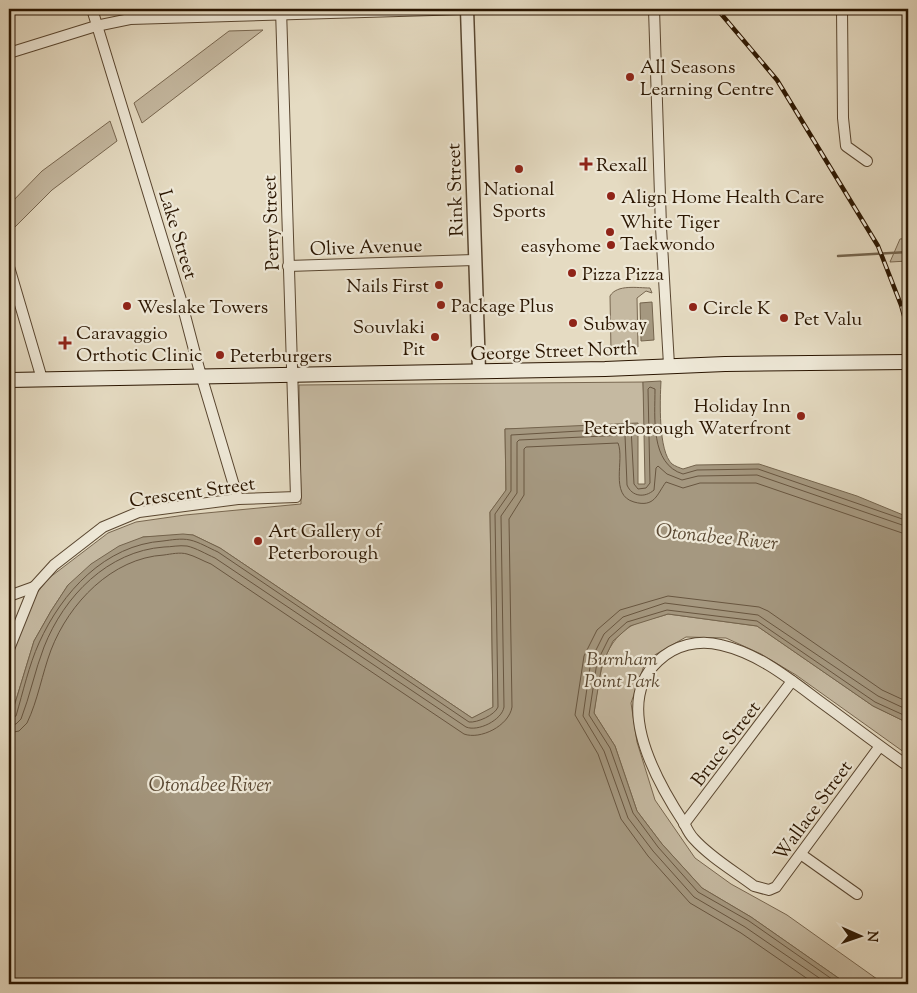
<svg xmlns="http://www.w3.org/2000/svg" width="917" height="993" viewBox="0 0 917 993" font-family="'Sorts Mill Goudy',serif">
<rect width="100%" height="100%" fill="#e5dbc2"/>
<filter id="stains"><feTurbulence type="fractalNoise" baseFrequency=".004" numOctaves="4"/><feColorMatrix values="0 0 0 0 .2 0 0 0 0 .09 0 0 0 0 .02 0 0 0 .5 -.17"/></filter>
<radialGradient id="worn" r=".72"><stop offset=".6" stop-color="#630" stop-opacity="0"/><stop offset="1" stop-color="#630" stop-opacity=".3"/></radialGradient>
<g fill="#c5b9a1" stroke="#786750">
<path d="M 263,30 L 142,123 L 134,103 L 229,31 Z"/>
<path d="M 110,121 L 117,141 L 52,190 L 11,231 L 9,205 L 42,171 Z"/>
<path d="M 908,238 L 908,261 L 890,262 L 900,239 Z"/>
<path d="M 650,288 L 652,293 L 646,291 L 637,298 L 638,347 L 611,351 L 610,296 C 617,284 638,288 650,288 Z"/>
<path d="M 643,382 L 645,426 L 505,429 L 506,491 L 490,512 L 493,708 L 472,718 L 220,548 L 193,535 L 143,537 L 68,585 L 51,611 L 34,641 L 9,723 L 9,662 L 32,599 L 49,578 L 108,533 L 136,522 L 185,515 L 301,504 L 299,385 Z"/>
<path d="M 668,614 L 757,626 L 873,706 L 908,723 L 908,755 L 796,675 L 761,654 L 726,638 L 686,637 L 646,660 L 631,703 L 637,742 L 655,800 L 695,858 L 731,884 L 787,915 L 884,984 L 847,984 L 751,917 L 702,888 L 662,844 L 637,811 L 615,746 L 594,713 C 599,681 600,645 631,626 C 641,620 657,618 668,614 Z"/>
</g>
<g fill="#a59880" stroke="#74644d">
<path d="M 652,302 L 654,340 L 641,341 L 640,303 Z"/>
<path d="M 661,381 C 660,400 658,451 672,464 C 675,466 680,468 683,469 L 696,465 L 759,464 L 857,496 L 908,517 L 908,723 L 873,706 L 757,626 L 668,614 L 630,626 L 613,641 L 602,664 L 594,713 L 615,746 L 637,811 L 662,844 L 702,888 L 751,917 L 847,984 L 9,984 L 9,723 L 34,641 L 51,611 L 68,585 L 91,564 L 119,546 L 143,537 L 183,534 L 193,535 L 220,548 L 472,718 L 493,707 L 490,512 L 506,490 L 505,429 L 638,423 L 638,484 L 645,484 L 643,382 Z"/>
</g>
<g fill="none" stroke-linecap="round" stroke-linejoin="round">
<g stroke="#685640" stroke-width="1">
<path d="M 9,719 L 16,716 C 23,692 29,665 39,643 C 62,592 105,545 163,541 C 171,540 181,538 190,540 C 199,542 209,548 218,552 L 469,722 C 477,723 495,715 498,707 L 495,514 L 511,491 L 511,435 L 631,428 L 634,484 L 638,489 L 646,488 L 650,483 L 648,389 L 650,387 L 655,389 C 655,417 650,464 683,474 L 697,470 L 758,469 L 908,521"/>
<path d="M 9,726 L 16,724 L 21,719 C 30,696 35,670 44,647 C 64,596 108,551 164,547 C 171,547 179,545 187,546 C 196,548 206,554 215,558 L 466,727 C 478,732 502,720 504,707 L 501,516 L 517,493 L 517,442 L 519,440 L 625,435 L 627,485 C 632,497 645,498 654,490 L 656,468 L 658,466 L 667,474 L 682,480 L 698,476 L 757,475 L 908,527"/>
<path d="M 9,733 L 19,731 L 27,723 C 38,700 42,674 51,650 C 69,603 112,558 164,555 C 171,554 180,552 187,554 C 195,556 203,561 211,564 L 464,734 C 480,740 509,726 512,707 L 509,519 L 524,495 L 524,449 L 526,447 L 618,443 C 625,460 609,495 634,502 C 655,508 657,494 666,482 L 683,488 L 700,483 L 756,483 L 908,535"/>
<path d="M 815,984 L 741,933 L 690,903 L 648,856 L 621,819 L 598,754 L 575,715 L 584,656 L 597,630 L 620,610 L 668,596 L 759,607 L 768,611 L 882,690 L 908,702"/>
<path d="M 828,984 L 745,927 L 694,897 L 653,851 L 628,818 L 604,751 L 583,716 L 591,660 L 604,634 L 623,617 L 665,603 L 758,615 L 878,696 L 908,710"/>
<path d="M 839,984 L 749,921 L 698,892 L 658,847 L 633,813 L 610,748 L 589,715 L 597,662 L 609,638 L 627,622 L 667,610 L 757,621 L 875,702 L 908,717"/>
</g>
<path stroke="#74644d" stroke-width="2.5" d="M 838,256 L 908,252"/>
<g stroke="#594630" stroke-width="12">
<g id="minor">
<path d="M 92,9 L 181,300 L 198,365 L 238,499"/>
<path d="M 654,9 L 661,227 L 669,365"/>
<path d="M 842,9 L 843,118 L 846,146 L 867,161"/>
<path d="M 9,53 L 96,26 L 130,19 L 467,9"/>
<path d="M 288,266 L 474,260"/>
<path d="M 9,267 L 42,379"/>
<path d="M 9,596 L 34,587"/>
<path d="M 9,649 L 34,587 L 54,565 L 103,527 L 139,512 L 238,499 L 296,497 L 281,9"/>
<path d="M 880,746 L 776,887 L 769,890 L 754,886 C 734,871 710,857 694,839 C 689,834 687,829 684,823 C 657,782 612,704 658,661 C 675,645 699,639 721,645 C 760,654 791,680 822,703 C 851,724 879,746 908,766"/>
<path d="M 684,824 L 792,681"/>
<path d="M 802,855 L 857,894"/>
</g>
</g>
<g stroke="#594630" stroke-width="15">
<path id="tertiary" d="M 467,9 L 479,371"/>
</g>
<g stroke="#2a1500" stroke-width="16">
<path id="secondary" d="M 9,380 L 605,369 L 725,364 L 908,362"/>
</g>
<use href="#minor" stroke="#eee8d7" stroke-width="10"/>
<use href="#tertiary" stroke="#eee8d7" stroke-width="12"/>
<use href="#secondary" stroke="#eee8d7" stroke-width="14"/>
<g stroke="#2a1500" stroke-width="4.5">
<path id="rail" d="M 717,9 L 777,80 L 878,246 L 901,305 L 908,330"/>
</g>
<use href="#rail" stroke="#eee8d7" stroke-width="2.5" stroke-dasharray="8" stroke-linecap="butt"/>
</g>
<g fill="#8f2418" stroke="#eee8d7" stroke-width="2">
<circle cx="630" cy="77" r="5"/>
<path d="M583.5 156.5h5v5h5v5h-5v5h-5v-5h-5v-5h5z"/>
<circle cx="519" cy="169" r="5"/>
<circle cx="611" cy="196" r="5"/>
<circle cx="610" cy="232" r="5"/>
<circle cx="611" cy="245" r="5"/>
<circle cx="572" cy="273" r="5"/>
<circle cx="439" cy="285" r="5"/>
<circle cx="441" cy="305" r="5"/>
<circle cx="127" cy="306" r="5"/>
<circle cx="693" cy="307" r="5"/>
<circle cx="784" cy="318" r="5"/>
<circle cx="573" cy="323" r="5"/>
<circle cx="435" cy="337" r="5"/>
<path d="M62.5 335.5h5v5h5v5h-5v5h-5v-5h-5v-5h5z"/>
<circle cx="220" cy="355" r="5"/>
<circle cx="801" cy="416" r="5"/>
<circle cx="258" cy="541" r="5"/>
</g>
<g text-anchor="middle" stroke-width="4.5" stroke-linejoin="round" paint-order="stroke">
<g font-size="19" fill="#2a1500" stroke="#eee8d7" text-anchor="start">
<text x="640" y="73">All Seasons<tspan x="640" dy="22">Learning Centre</tspan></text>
<text x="596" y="171">Rexall</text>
<text x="519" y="195" text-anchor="middle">National<tspan x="519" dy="22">Sports</tspan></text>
<text x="621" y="203">Align Home Health Care</text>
<text x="620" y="228">White Tiger<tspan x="620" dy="22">Taekwondo</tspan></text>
<text x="601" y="252" text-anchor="end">easyhome</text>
<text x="582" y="280">Pizza Pizza</text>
<text x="429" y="292" text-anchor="end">Nails First</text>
<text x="451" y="312">Package Plus</text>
<text x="137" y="313">Weslake Towers</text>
<text x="703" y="314">Circle K</text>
<text x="794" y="325">Pet Valu</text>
<text x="583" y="330">Subway</text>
<text x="425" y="333" text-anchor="end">Souvlaki<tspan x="425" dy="22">Pit</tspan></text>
<text x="76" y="339">Caravaggio<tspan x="76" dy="22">Orthotic Clinic</tspan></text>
<text x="230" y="362">Peterburgers</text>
<text x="791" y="412" text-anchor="end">Holiday Inn<tspan x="791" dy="22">Peterborough Waterfront</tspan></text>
<text x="268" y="537">Art Gallery of<tspan x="268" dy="22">Peterborough</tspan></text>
</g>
<g font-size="19" fill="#2a1500" stroke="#eee8d7">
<text transform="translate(454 190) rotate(-92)" y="7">Rink Street</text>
<text transform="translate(270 223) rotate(-92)" y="7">Perry Street</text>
<text transform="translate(179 234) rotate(73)" y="7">Lake Street</text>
<text transform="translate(366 246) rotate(-2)" y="7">Olive Avenue</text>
<text transform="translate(554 350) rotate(-2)" y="7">George Street North</text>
<text transform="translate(192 491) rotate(-8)" y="7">Crescent Street</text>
<text transform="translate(725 743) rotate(-53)" y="7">Bruce Street</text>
<text transform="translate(812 810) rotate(-54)" y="7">Wallace Street</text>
</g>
<g font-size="19" font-style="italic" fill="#584630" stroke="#eee8d7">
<text x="622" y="665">Burnham<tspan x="622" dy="22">Point Park</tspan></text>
</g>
<g font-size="20" font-style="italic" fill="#5b4933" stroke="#eee8d7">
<text transform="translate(717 536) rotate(6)" y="7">Otonabee River</text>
<text x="210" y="791">Otonabee River</text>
</g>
</g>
<rect width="917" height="993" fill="none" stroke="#e5dbc2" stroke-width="30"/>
<rect x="10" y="10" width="897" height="973" fill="none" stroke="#2a1500" stroke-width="2.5"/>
<rect x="15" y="15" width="887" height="963" fill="none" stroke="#2a1500"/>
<g transform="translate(860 936) rotate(92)" stroke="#eee8d7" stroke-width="4" paint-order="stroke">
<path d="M0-4L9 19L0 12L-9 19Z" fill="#2a1500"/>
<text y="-8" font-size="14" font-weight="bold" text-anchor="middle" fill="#2a1500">N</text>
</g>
<rect width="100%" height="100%" filter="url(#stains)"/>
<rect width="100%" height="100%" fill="url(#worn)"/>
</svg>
